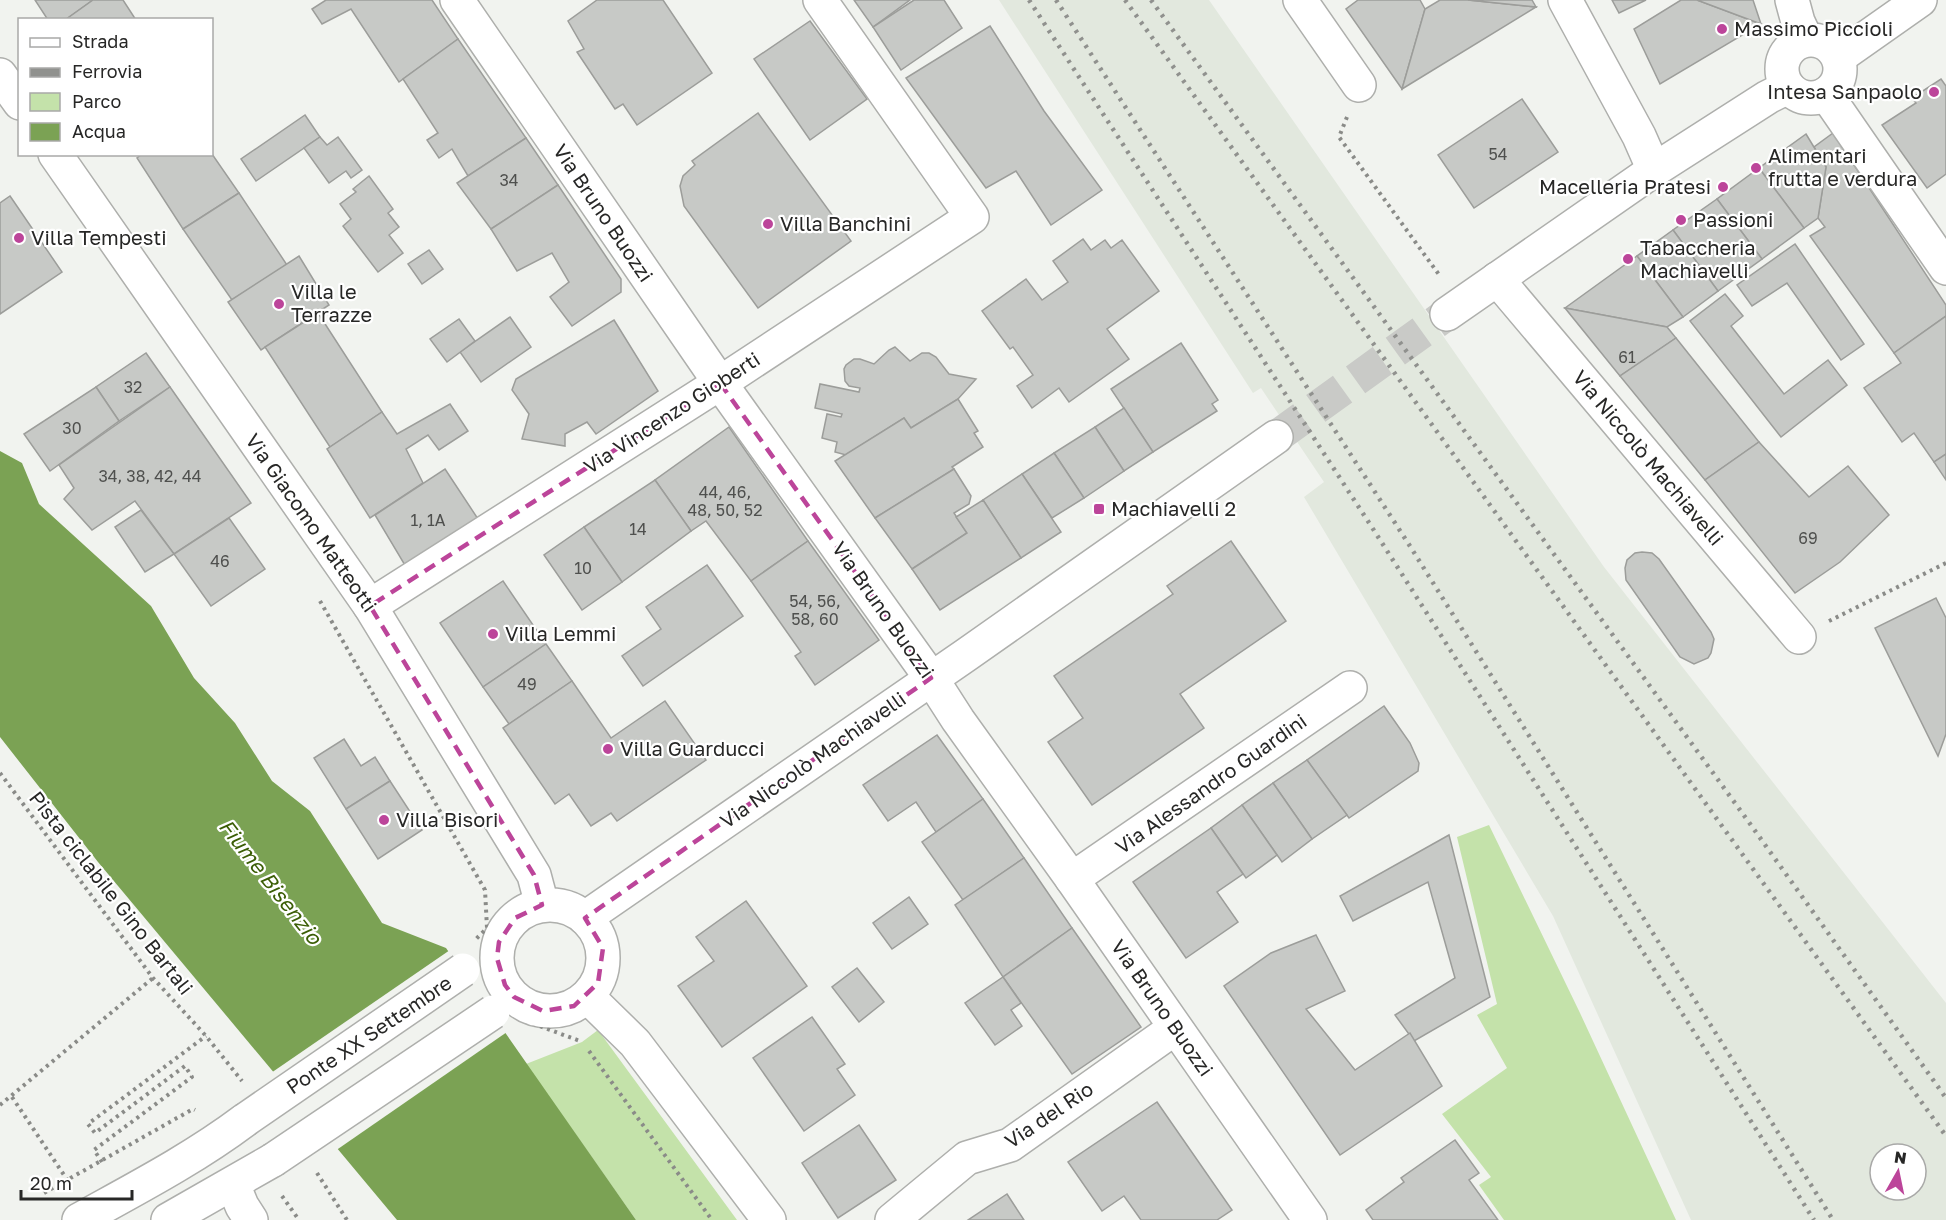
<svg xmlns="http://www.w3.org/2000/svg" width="1946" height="1220" viewBox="0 0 1946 1220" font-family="'Golos Text',sans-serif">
<rect width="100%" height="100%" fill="#f1f3ef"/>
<path fill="#e2e8de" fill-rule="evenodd" d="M 999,0 L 1209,0 L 1604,567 L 1946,1003 L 1946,1220 L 1691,1220 L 1553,916 L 1304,497 L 1324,482 L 1261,388 L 1253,393 ZM 1880,1154 L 1916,1154 L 1916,1190 L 1880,1190 Z"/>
<g fill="#c4e2aa">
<path d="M 1489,825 L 1580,1013 L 1676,1220 L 1504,1220 L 1479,1185 L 1491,1177 L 1442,1114 L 1507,1068 L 1477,1015 L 1497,1004 L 1457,837 Z"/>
<path d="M 598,1030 L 737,1220 L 636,1220 L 526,1064 L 582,1042 Z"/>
</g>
<path fill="#7ba254" d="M 0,451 L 22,463 L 39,504 L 151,606 L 194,678 L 235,723 L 272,781 L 310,811 L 382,923 L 446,948 L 636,1220 L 397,1220 L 98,862 L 0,737 Z"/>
<path fill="#f1f3ef" d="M 450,950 L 507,1032 L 335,1151 L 271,1073 Z"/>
<g fill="#c7c9c6" stroke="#9c9d9a" stroke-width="1.5">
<path d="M 35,0 L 93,0 L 65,20 L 48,20 Z"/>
<path d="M 93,0 L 123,0 L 136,20 L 65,20 Z"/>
<path d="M 326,0 L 432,0 L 458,39 L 399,82 L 351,9 L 322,24 L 312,9 Z"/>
<path d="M 597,0 L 663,0 L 712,73 L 637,125 L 623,104 L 615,109 L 577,52 L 584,49 L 568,21 Z"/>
<path d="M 854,0 L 910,0 L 873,27 Z"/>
<path d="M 914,0 L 944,0 L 962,28 L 901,70 L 873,27 Z"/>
<path d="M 1358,0 L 1420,0 L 1425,9 L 1402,89 L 1346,9 Z"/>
<path d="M 1440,0 L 1468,0 L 1536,7 L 1402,89 L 1425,9 Z"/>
<path d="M 1468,0 L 1532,0 L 1536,7 Z"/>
<path d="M 1612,0 L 1646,0 L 1619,13 Z"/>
<path d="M 1681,0 L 1697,0 L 1761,24 L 1660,84 L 1634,29 Z"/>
<path d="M 1697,0 L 1753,0 L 1761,24 Z"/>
<path d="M 810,21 L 867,99 L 810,140 L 754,59 Z"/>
<path d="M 990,26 L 1044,111 L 1102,190 L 1051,225 L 1016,171 L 986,188 L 906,78 Z"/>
<path d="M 458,39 L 526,138 L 468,176 L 452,149 L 439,158 L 427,140 L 438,133 L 403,79 Z"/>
<path d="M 1941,79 L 1946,86 L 1946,174 L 1927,188 L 1882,125 L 1916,103 L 1912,98 Z"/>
<path d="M 1522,99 L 1558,152 L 1474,208 L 1438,155 Z"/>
<path d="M 758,113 L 851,241 L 758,308 L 684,206 L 680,186 L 683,176 L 695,165 L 692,161 Z"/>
<path d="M 305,115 L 320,137 L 256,181 L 241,159 Z"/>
<path d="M 1833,133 L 1946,305 L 1946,316 L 1894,353 L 1810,236 L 1825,227 L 1818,218 L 1826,167 L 1814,147 Z"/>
<path d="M 1806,134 L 1826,167 L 1818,218 L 1804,228 L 1759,168 Z"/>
<path d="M 320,137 L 327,145 L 338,137 L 362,170 L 351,178 L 346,171 L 329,183 L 304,148 Z"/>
<path d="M 526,138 L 558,185 L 491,229 L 457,183 Z"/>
<path d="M 142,154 L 212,154 L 239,193 L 183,229 L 137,158 Z"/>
<path d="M 1759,168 L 1804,228 L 1762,259 L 1717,199 Z"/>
<path d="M 369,176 L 393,209 L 388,213 L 399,227 L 389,235 L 403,253 L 378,272 L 343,226 L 351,219 L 340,204 L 356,192 L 353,189 Z"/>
<path d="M 558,185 L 621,279 L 621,292 L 572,326 L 550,297 L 569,282 L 552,253 L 517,271 L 491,229 Z"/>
<path d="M 239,193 L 287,265 L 232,300 L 183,229 Z"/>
<path d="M 10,196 L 62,272 L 0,314 L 0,203 Z"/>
<path d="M 1717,199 L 1762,259 L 1718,291 L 1673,230 Z"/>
<path d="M 1673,230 L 1718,291 L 1683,317 L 1637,256 Z"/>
<path d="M 1083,239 L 1091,250 L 1105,240 L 1111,248 L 1122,240 L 1159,291 L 1107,329 L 1129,359 L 1069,402 L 1059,388 L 1032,408 L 1017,386 L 1033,375 L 1013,347 L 1010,349 L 982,311 L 1026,279 L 1042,300 L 1068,282 L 1053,261 Z"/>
<path d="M 1795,244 L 1864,344 L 1841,360 L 1787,283 L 1752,306 L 1737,285 Z"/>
<path d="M 429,250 L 443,269 L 422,284 L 408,264 Z"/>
<path d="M 299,256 L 329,305 L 261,350 L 228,302 Z"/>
<path d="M 1637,256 L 1683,317 L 1667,327 L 1565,308 Z"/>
<path d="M 1725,294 L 1743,316 L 1731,326 L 1784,394 L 1828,360 L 1847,385 L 1781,437 L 1690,321 Z"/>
<path d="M 1565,308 L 1667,327 L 1676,338 L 1620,376 Z"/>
<path d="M 318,313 L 382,412 L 330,447 L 265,347 Z"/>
<path d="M 1946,316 L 1946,454 L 1934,462 L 1914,433 L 1902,442 L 1864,388 L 1901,363 L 1894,353 Z"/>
<path d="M 510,317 L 531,347 L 481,382 L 460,352 Z"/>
<path d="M 459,319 L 475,341 L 447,362 L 430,339 Z"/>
<path d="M 614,320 L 658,391 L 596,434 L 587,422 L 565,434 L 565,446 L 522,439 L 529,414 L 512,390 L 516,379 Z"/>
<path d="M 1676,338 L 1759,442 L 1705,480 L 1620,376 Z"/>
<path d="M 1181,343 L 1218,400 L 1212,404 L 1217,411 L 1153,452 L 1111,389 Z"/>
<path d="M 895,347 L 910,361 L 922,353 L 929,353 L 936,357 L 949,374 L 976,379 L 958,399 L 911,428 L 904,418 L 846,455 L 835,452 L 837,442 L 822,438 L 827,414 L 841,417 L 842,414 L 815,408 L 820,384 L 859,392 L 860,388 L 849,386 L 845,381 L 844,369 L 846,365 L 854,359 L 860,359 L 874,364 L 889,350 Z"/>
<path d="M 146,353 L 170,387 L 119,421 L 96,387 Z"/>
<path d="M 96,387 L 119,421 L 50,471 L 24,434 Z"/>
<path d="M 170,387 L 251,503 L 174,554 L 135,501 L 92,530 L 64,499 L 74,488 L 59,465 Z"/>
<path d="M 958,399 L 978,431 L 974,433 L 983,447 L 952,467 L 954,469 L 875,518 L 835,461 L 904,418 L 911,428 Z"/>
<path d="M 450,404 L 468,431 L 439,450 L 428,435 L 406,449 L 423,483 L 370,518 L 327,449 L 382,412 L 397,434 Z"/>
<path d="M 1124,408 L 1153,452 L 1124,471 L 1095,427 Z"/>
<path d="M 729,427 L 808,541 L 751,581 L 706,521 L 691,531 L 655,480 Z"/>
<path d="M 1095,427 L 1124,471 L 1084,498 L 1054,453 Z"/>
<path d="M 1759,442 L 1809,497 L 1848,466 L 1889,515 L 1840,562 L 1795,593 L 1705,480 Z"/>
<path d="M 1054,453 L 1084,498 L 1052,518 L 1022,474 Z"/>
<path d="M 1946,454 L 1946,480 L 1934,462 Z"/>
<path d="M 445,469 L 482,525 L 409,572 L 375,515 Z"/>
<path d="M 954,469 L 971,496 L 969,504 L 954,513 L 967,533 L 912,569 L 875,518 Z"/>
<path d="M 1022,474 L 1061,532 L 1021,558 L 983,500 Z"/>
<path d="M 655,480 L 691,531 L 622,582 L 584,527 Z"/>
<path d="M 983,500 L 1021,558 L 940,610 L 912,569 L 967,533 L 956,517 Z"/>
<path d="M 141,510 L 174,554 L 145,572 L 115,527 Z"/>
<path d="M 229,518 L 265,569 L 211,606 L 174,554 Z"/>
<path d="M 584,527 L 622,582 L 582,610 L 544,555 Z"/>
<path d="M 808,541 L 879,640 L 815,685 L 795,656 L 801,652 L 751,581 Z"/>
<path d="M 1231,541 L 1286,621 L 1180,694 L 1204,728 L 1092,805 L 1048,742 L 1083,718 L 1054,676 L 1173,594 L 1167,586 Z"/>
<path d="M 1642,552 L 1652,553 L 1659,559 L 1711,632 L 1714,639 L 1711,653 L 1708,658 L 1694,664 L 1680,657 L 1626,580 L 1625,568 L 1627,560 L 1635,553 Z"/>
<path d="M 707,565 L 743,616 L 643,686 L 622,656 L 661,629 L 646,607 Z"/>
<path d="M 503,581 L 546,644 L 483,687 L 440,623 Z"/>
<path d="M 1936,598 L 1946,618 L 1946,734 L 1938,756 L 1875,628 Z"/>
<path d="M 546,644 L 572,681 L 509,724 L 483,687 Z"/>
<path d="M 572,681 L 611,738 L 665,701 L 706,760 L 617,821 L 611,813 L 591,826 L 569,794 L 555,804 L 503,728 Z"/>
<path d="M 1384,706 L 1410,743 L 1419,763 L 1418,771 L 1349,818 L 1307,760 Z"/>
<path d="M 937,735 L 983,799 L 936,832 L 916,802 L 888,821 L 863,785 Z"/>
<path d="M 344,739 L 361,766 L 375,757 L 390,781 L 346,809 L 314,758 Z"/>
<path d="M 1307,760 L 1347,815 L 1312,839 L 1273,783 Z"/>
<path d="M 390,781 L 422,830 L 378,859 L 346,809 Z"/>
<path d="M 1273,783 L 1312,839 L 1282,862 L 1242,805 Z"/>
<path d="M 983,799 L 1024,858 L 963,900 L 922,842 Z"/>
<path d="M 1242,805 L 1277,855 L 1246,878 L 1211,828 Z"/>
<path d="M 1211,828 L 1243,874 L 1217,892 L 1238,922 L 1186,958 L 1133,882 Z"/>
<path d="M 1449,835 L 1490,997 L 1414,1041 L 1395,1015 L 1455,978 L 1428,882 L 1353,921 L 1340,896 Z"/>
<path d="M 1024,858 L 1072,928 L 1003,977 L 955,905 Z"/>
<path d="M 909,897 L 928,924 L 892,949 L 873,923 Z"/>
<path d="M 746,901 L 807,986 L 722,1047 L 678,986 L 714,961 L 696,937 Z"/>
<path d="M 1072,928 L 1141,1027 L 1072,1074 L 1003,977 Z"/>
<path d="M 1316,935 L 1345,991 L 1306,1009 L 1355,1070 L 1410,1033 L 1442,1086 L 1340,1155 L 1224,986 L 1271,953 Z"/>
<path d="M 857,968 L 884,1002 L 859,1022 L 832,987 Z"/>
<path d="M 1003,977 L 1021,1003 L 1011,1010 L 1022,1026 L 995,1045 L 965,1003 Z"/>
<path d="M 812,1017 L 845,1064 L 837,1069 L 855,1095 L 804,1131 L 753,1058 Z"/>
<path d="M 1157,1102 L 1232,1210 L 1217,1220 L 1141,1220 L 1124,1196 L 1102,1211 L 1068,1162 Z"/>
<path d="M 859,1125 L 896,1180 L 838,1218 L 802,1163 Z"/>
<path d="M 1455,1140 L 1479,1173 L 1469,1180 L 1498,1220 L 1373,1220 L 1366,1210 L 1404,1182 L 1401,1178 Z"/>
<path d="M 1007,1194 L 1024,1220 L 968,1220 Z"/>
</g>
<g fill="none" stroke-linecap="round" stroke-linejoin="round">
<path stroke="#c9cac7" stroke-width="33" stroke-dasharray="33 16" stroke-linecap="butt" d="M 1276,437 L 1447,314"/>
<g stroke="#aeafac" stroke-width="36">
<g id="minor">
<path d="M 457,0 L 720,383 L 931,678 L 958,720 L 1072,879 L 1310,1220"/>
<path d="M 1300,0 L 1359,85"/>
<path d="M 1565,0 L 1639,136 L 1654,170"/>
<path d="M 1792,0 L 1798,22 L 1806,39"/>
<circle cx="1811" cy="69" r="29"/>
<path d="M 1839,57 L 1920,0"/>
<path d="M 0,75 L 20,103"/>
<path d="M 1826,94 L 1946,268"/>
<path d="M 55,154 L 370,606 L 534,875 L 542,905"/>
<path d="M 1497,279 L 1799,637"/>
<path d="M 1447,314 L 1654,170 L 1768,97 L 1788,87"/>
<path d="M 370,606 L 720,383 L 972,217 L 820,0"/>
<path d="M 1072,879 L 1350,688"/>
<circle cx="550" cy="958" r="53"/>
<path d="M 585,918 L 966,655 L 1276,437"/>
<path d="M 588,997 L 635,1043 L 769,1220"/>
<path d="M 233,1184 L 242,1206 L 251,1220"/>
<path d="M 79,1220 C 135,1189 193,1159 245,1120"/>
<path d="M 168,1220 L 273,1160"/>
<path d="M 892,1220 L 967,1158 L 1010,1145 L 1175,1028"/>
</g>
</g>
<g stroke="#8a8b88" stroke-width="4" stroke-dasharray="3 4.5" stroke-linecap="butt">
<path d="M 1347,117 L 1339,137 L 1440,276"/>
<path d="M 320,601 L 485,890 L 487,928 L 476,939"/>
<path d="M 1829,621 L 1946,563"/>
<path d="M 0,773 L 153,978 L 206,1036 L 242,1081"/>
<path d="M 526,1021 L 580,1041"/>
<path d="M 589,1051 L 712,1220"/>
<path d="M 12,1097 L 68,1181"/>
<path d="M 0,1105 L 153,978"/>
<path d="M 102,1162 L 94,1150 L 192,1077 L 185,1066 L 95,1133 L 88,1124 L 206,1036"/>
<path d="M 317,1173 L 347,1220"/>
<path d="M 44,1193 L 193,1109 L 195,1110"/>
<path d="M 282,1196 L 299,1220"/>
</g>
<use href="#minor" stroke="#fff" stroke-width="33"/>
<g stroke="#90918e" stroke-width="4.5" stroke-dasharray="3 6" stroke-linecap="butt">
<path d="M 1029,0 L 1375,532 L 1814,1220"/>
<path d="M 1056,0 L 1408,543 L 1833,1220"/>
<path d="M 1125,0 L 1946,1136"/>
<path d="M 1151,0 L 1748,821 L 1946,1098"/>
</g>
<g stroke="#aeafac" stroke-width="36" stroke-linecap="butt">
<g id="minor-bridge">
<path d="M 245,1120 L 463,970"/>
<path d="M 273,1160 L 493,1012"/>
</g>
</g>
<use href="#minor-bridge" stroke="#fff" stroke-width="33"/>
</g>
<path fill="none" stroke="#bc459a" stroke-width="4.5" stroke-dasharray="12 8" stroke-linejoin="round" d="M 720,383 L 931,678 L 585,918 L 603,948 L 598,983 L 574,1006 L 543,1011 L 514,997 L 505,985 L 497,958 L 499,942 L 515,918 L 542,905 L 534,875 L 370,606 Z"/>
<g fill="#bc459a" stroke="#fff" stroke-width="2">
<circle cx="1722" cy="29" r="6"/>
<circle cx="1934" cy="92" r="6"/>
<circle cx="1756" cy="168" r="6"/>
<circle cx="1723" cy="187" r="6"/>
<circle cx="1681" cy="220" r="6"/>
<circle cx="768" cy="224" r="6"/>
<circle cx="19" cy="238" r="6"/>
<circle cx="1628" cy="259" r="6"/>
<circle cx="279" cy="304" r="6"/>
<rect x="1093" y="503" width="12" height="12" rx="3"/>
<circle cx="493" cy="634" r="6"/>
<circle cx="608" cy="749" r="6"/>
<circle cx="384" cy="820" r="6"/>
</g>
<g text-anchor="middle" stroke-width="4.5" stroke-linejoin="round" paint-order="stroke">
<g font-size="16" fill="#4f504e">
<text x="1498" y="160">54</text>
<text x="509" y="186">34</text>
<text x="1627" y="363">61</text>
<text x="133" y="393">32</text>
<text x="72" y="434">30</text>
<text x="150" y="482">34, 38, 42, 44</text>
<text x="725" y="498">44, 46,<tspan x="725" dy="18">48, 50, 52</tspan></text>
<text x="428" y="526">1, 1A</text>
<text x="638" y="535">14</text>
<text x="1808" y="544">69</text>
<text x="220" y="567">46</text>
<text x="583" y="574">10</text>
<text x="815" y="607">54, 56,<tspan x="815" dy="18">58, 60</tspan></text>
<text x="527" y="690">49</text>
</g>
<g font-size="20" fill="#272726" stroke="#fff" text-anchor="start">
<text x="1734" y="36">Massimo Piccioli</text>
<text x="1922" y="99" text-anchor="end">Intesa Sanpaolo</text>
<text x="1768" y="163">Alimentari<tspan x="1768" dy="23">frutta e verdura</tspan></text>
<text x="1711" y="194" text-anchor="end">Macelleria Pratesi</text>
<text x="1693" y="227">Passioni</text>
<text x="780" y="231">Villa Banchini</text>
<text x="31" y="245">Villa Tempesti</text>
<text x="1640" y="255">Tabaccheria<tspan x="1640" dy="23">Machiavelli</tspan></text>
<text x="291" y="299">Villa le<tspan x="291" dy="23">Terrazze</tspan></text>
<text x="1111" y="516">Machiavelli 2</text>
<text x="505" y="641">Villa Lemmi</text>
<text x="620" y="756">Villa Guarducci</text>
<text x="396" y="827">Villa Bisori</text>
</g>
<g font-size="20" fill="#272726" stroke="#fff">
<text transform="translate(603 213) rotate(56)" y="7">Via Bruno Buozzi</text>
<text transform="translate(672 413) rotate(-33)" y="7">Via Vincenzo Gioberti</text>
<text transform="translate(1648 458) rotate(50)" y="7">Via Niccolò Machiavelli</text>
<text transform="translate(311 523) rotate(55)" y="7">Via Giacomo Matteotti</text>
<text transform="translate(883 610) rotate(55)" y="7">Via Bruno Buozzi</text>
<text transform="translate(813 760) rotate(-35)" y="7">Via Niccolò Machiavelli</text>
<text transform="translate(1211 784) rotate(-35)" y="7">Via Alessandro Guardini</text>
<text transform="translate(111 893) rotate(52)" y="7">Pista ciclabile Gino Bartali</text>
<text transform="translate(1162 1008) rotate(55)" y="7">Via Bruno Buozzi</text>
<text transform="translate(369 1035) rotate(-34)" y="7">Ponte XX Settembre</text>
<text transform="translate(1049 1115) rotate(-34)" y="7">Via del Rio</text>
</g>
<g font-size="21" font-style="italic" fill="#3b5e06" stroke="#fff">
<text transform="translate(270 882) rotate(52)" y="7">Fiume Bisenzio</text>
</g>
</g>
<rect x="18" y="18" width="195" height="138" fill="#ffffff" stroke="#a9a9a8" stroke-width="1.5"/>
<rect x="30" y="38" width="30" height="9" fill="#ffffff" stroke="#a9a9a8" stroke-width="1.5"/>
<text x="72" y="48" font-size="18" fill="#272726">Strada</text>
<rect x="30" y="68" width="30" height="9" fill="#90918e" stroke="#a9a9a8" stroke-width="1.5"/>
<text x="72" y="78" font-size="18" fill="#272726">Ferrovia</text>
<rect x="30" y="93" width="30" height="18" fill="#c4e2aa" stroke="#a9a9a8" stroke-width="1.5"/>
<text x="72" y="108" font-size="18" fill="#272726">Parco</text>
<rect x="30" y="123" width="30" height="18" fill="#7ba254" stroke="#a9a9a8" stroke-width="1.5"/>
<text x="72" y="138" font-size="18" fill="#272726">Acqua</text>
<g transform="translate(1898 1172) rotate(9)"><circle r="28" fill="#ffffff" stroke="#a9a9a8" stroke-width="1.5"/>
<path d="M0-4.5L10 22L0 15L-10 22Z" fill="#bc459a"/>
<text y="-9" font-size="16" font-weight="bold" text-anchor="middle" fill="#272726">N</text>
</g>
<path d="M21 1190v9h111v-9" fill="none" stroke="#272726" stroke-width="3"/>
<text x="30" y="1190" font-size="18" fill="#272726" stroke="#ffffff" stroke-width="4.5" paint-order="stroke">20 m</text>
</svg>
